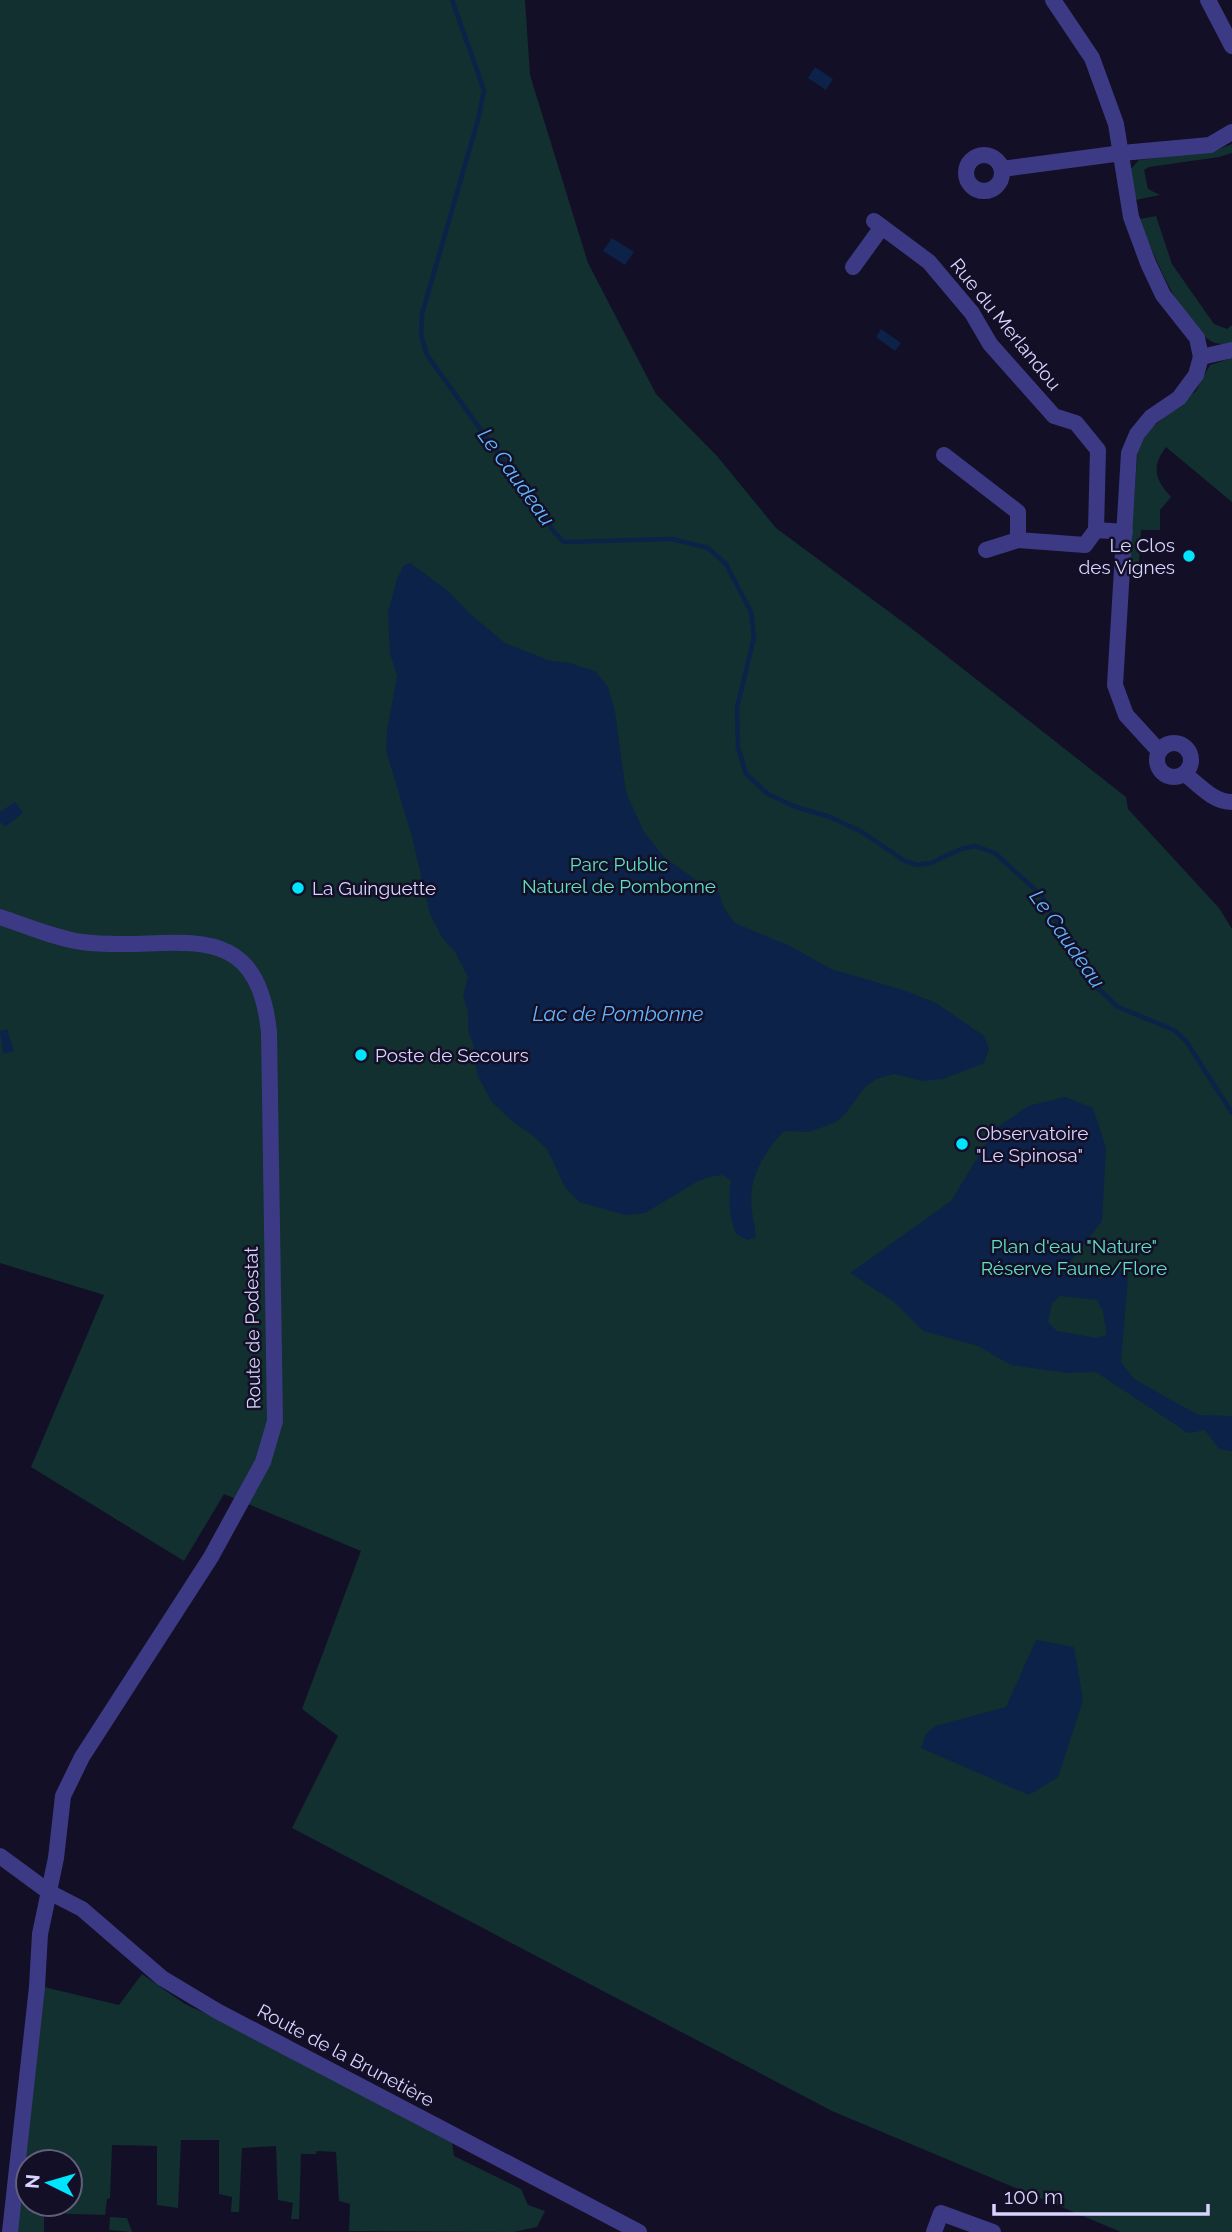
<svg xmlns="http://www.w3.org/2000/svg" width="1232" height="2232" viewBox="0 0 1232 2232" font-family="Raleway,sans-serif">
<rect width="100%" height="100%" fill="#130f26"/>
<g fill="#12302f" fill-rule="evenodd">
<path d="M 0,0 L 525,0 L 530,75 L 588,263 L 656,394 L 717,456 L 776,528 L 911,628 L 1126,797 L 1128,809 L 1219,908 L 1232,929 L 1232,2232 L 1121,2232 L 832,2111 L 292,1828 L 338,1736 L 302,1709 L 361,1551 L 224,1494 L 184,1561 L 31,1467 L 104,1295 L 0,1263 Z"/>
<path d="M 1232,144 L 1232,153 L 1219,157 L 1149,167 L 1144,170 L 1148,189 L 1160,195 L 1135,200 L 1130,170 L 1139,160 L 1214,151 Z"/>
<path d="M 1156,216 L 1172,264 L 1214,324 L 1227,329 L 1232,325 L 1232,343 C 1225,344 1217,345 1211,341 C 1181,324 1152,252 1140,219 Z"/>
<path d="M 1232,358 L 1232,502 L 1166,447 C 1151,467 1155,479 1171,497 L 1160,510 L 1160,530 L 1141,530 L 1138,577 L 1134,578 L 1128,574 L 1138,447 L 1144,434 L 1196,391 L 1210,365 Z"/>
<path d="M 142,1974 L 185,2004 L 211,2016 L 452,2143 L 454,2156 L 521,2189 L 528,2205 L 545,2211 L 537,2227 L 514,2232 L 349,2231 L 350,2204 L 339,2201 L 336,2152 L 317,2151 L 316,2154 L 301,2154 L 299,2219 L 291,2219 L 293,2203 L 278,2200 L 276,2146 L 242,2148 L 239,2212 L 231,2212 L 232,2197 L 219,2194 L 219,2140 L 181,2140 L 178,2208 L 157,2205 L 157,2146 L 112,2145 L 110,2198 L 107,2199 L 105,2215 L 44,2213 L 44,2232 L 17,2232 L 44,1987 L 119,2005 ZM 28,2162 L 70,2162 L 70,2204 L 28,2204 Z"/>
<path d="M 110,2217 L 127,2218 L 132,2232 L 109,2230 Z"/>
</g>
<g fill="#0c2248" fill-rule="evenodd">
<path d="M 815,67 L 833,79 L 826,90 L 808,78 Z"/>
<path d="M 612,238 L 634,252 L 625,265 L 603,251 Z"/>
<path d="M 881,329 L 901,343 L 895,351 L 876,337 Z"/>
<path d="M 410,563 L 447,590 L 469,613 L 505,643 L 551,661 L 566,662 L 595,671 L 608,687 L 615,712 L 626,792 L 644,832 L 664,857 L 713,892 L 719,893 L 724,908 L 735,923 L 792,947 L 831,969 L 903,990 L 936,1003 L 984,1036 L 989,1049 L 984,1063 L 943,1079 L 922,1081 L 894,1074 L 876,1079 L 865,1087 L 845,1114 L 836,1122 L 809,1132 L 784,1131 C 764,1152 747,1179 752,1211 C 753,1221 756,1227 755,1238 L 747,1240 L 736,1234 C 729,1215 728,1201 731,1181 L 723,1175 L 713,1176 L 698,1181 L 645,1213 L 625,1215 L 579,1202 L 565,1187 L 547,1149 L 531,1134 L 514,1123 L 491,1101 L 477,1074 L 473,1043 L 468,1031 L 468,1011 L 463,996 L 468,977 L 454,950 L 443,939 L 430,914 L 411,833 L 386,751 L 387,731 L 397,676 L 390,653 L 388,612 L 397,579 L 404,565 Z"/>
<path d="M 15,802 L 23,813 L 5,827 L 0,822 L 0,812 Z"/>
<path d="M 7,1029 L 14,1051 L 3,1054 L 0,1031 Z"/>
<path d="M 1065,1097 L 1093,1108 L 1106,1148 L 1102,1221 L 1070,1262 L 1100,1279 L 1116,1267 L 1128,1278 L 1121,1362 L 1134,1379 L 1198,1415 L 1232,1416 L 1232,1451 L 1219,1449 L 1205,1430 L 1188,1433 L 1096,1372 L 1068,1373 L 1011,1365 L 978,1346 L 923,1331 L 894,1302 L 850,1273 L 951,1201 L 995,1129 L 1028,1106 ZM 1060,1296 L 1097,1300 L 1103,1312 L 1107,1335 L 1096,1338 L 1057,1331 L 1048,1322 L 1052,1303 Z"/>
<path d="M 1036,1640 L 1074,1647 L 1083,1700 L 1058,1777 L 1029,1795 L 921,1748 L 926,1734 L 935,1726 L 1006,1707 Z"/>
</g>
<g fill="none" stroke-linecap="round" stroke-linejoin="round">
<path stroke="#0c2248" stroke-width="4.5" d="M 452,0 L 484,90 L 478,120 L 422,314 L 421,335 L 427,355 L 555,533 L 564,542 L 672,539 L 708,548 L 726,564 L 751,612 L 754,637 L 737,708 L 738,747 L 746,774 L 768,794 L 796,807 L 830,817 L 862,832 L 905,861 L 917,865 L 931,863 L 961,849 L 975,846 L 995,853 L 1042,896 L 1091,982 L 1118,1007 L 1174,1030 L 1186,1041 L 1232,1113"/>
<g stroke="#3d3a85" stroke-width="16">
<path d="M 1053,0 L 1092,58 L 1116,124 L 1131,217 L 1148,263 L 1163,295 L 1197,338 L 1201,357"/>
<path d="M 1208,0 L 1232,46"/>
<circle cx="984" cy="173" r="18"/>
<path d="M 1002,169 L 1122,153 L 1210,145 L 1232,132"/>
<path d="M 874,221 L 929,262 L 972,313 L 990,344 L 1054,416 L 1076,423 L 1098,450 L 1096,530"/>
<path d="M 853,267 L 882,227"/>
<path d="M 1201,357 L 1232,350"/>
<path d="M 944,455 L 1018,512 L 1018,540 L 1085,545 L 1096,530 L 1125,532"/>
<path d="M 986,550 L 1018,540"/>
<circle cx="1174" cy="760" r="17"/>
<path d="M 1159,751 L 1126,715 L 1115,685 L 1129,453 L 1137,434 L 1151,417 L 1179,398 L 1196,375 L 1201,357"/>
<path d="M 1185,774 C 1199,785 1213,802 1232,802"/>
<path d="M 0,917 C 27,926 54,938 82,942 C 169,954 256,907 269,1032 L 275,1421 L 263,1462 L 211,1557 L 82,1757 L 63,1796 L 56,1858 L 40,1934 L 37,1987 L 10,2232"/>
<path d="M 0,1856 L 49,1892 L 82,1909 L 162,1978 L 217,2011 L 639,2232"/>
<path d="M 934,2232 L 941,2213 L 993,2232"/>
</g>
</g>
<g fill="#00e5ff" stroke="#130f26" stroke-width="2.5">
<circle cx="1189" cy="556" r="7"/>
<circle cx="298" cy="888" r="7"/>
<circle cx="361" cy="1055" r="7"/>
<circle cx="962" cy="1144" r="7"/>
</g>
<g text-anchor="middle" stroke-width="5" stroke-linejoin="round" paint-order="stroke">
<g font-size="19" fill="#d9d4ff" stroke="#130f26">
<text transform="translate(1006 324) rotate(51)" y="7">Rue du Merlandou</text>
<text transform="translate(252 1328) rotate(-91)" y="7">Route de Podestat</text>
<text transform="translate(346 2055) rotate(28)" y="7">Route de la Brunetière</text>
</g>
<g font-size="19" fill="#d9d4ff" stroke="#130f26" text-anchor="start">
<text x="1175" y="552" text-anchor="end">Le Clos<tspan x="1175" dy="22">des Vignes</tspan></text>
<text x="312" y="895">La Guinguette</text>
<text x="375" y="1062">Poste de Secours</text>
<text x="976" y="1140">Observatoire<tspan x="976" dy="22">"Le Spinosa"</tspan></text>
</g>
<g font-size="19" fill="#5fe0c0" stroke="#130f26">
<text x="619" y="871">Parc Public<tspan x="619" dy="22">Naturel de Pombonne</tspan></text>
<text x="1074" y="1253">Plan d'eau "Nature"<tspan x="1074" dy="22">Réserve Faune/Flore</tspan></text>
</g>
<g font-size="21" font-style="italic" fill="#62b6ff" stroke="#130f26">
<text transform="translate(516 477) rotate(54)" y="7">Le Caudeau</text>
<text transform="translate(1067 939) rotate(55)" y="7">Le Caudeau</text>
<text x="618" y="1021">Lac de Pombonne</text>
</g>
</g>
<g transform="translate(49 2183) rotate(275)"><circle r="33" fill="#130f26" stroke="#625e7d" stroke-width="2"/>
<path d="M0-5L12 26L0 18L-12 26Z" fill="#00e5ff"/>
<text y="-10" font-size="19" font-weight="bold" text-anchor="middle" fill="#d9d4ff">N</text>
</g>
<path d="M994 2204v10h214v-10" fill="none" stroke="#d9d4ff" stroke-width="3.5"/>
<text x="1004" y="2204" font-size="21" fill="#d9d4ff" stroke="#130f26" stroke-width="5" paint-order="stroke">100 m</text>
</svg>
